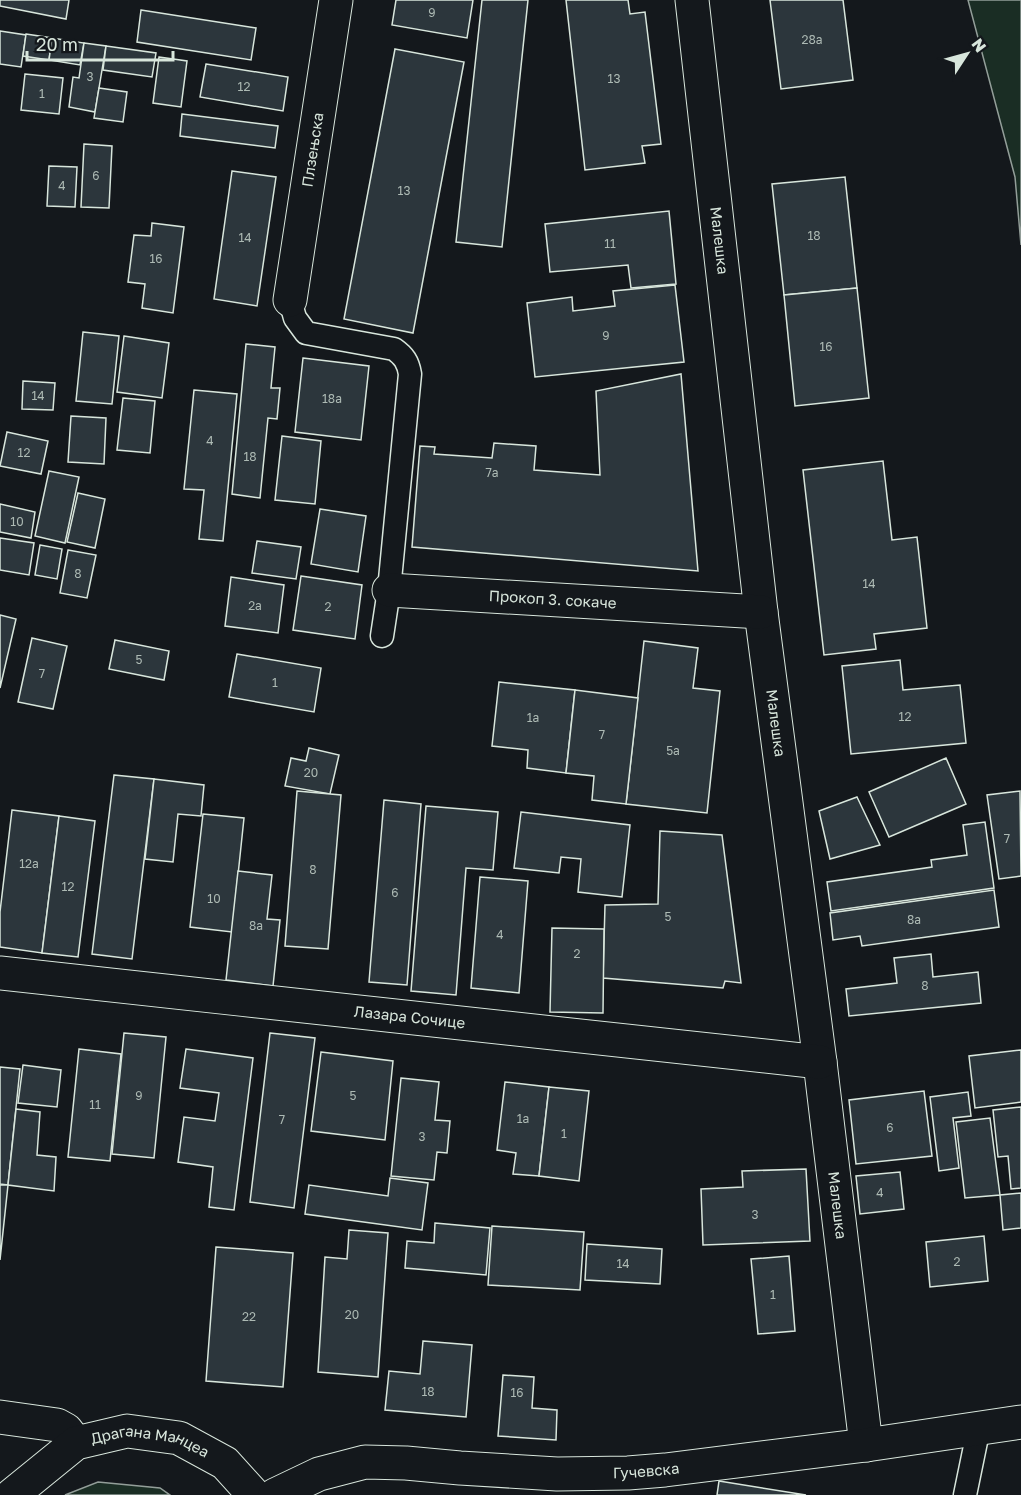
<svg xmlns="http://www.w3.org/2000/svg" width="1021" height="1495" viewBox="0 0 1021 1495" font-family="'Golos Text',sans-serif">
<rect width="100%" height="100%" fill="#14181c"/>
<g fill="#1a2d24" stroke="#939e99" stroke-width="1.5">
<path d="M 968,0 L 1021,0 L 1021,245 L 1015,177 Z"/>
<path d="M 98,1482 L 160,1488 L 170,1495 L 65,1495 Z"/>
</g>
<g fill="#2c363c" stroke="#d8e6dc" stroke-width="1.5">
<path d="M 0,0 L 69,0 L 66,19 L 0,6 Z"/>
<path d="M 396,0 L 473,0 L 467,38 L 392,25 Z"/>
<path d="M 482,0 L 528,0 L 502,247 L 456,242 Z"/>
<path d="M 566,0 L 628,0 L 630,14 L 645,12 L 661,144 L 642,146 L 645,163 L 585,170 Z"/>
<path d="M 770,0 L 843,0 L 853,80 L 781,89 Z"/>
<path d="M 141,10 L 256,28 L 251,60 L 137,42 Z"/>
<path d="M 0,31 L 26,35 L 21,67 L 0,64 Z"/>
<path d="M 26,34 L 52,38 L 49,60 L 23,56 Z"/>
<path d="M 52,38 L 84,43 L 80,65 L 49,60 Z"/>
<path d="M 84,43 L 106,46 L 95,112 L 69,107 L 73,77 L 79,78 Z"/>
<path d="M 106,46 L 156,53 L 152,77 L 103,70 Z"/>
<path d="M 395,49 L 464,62 L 413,333 L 344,319 Z"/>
<path d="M 159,57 L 187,61 L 181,107 L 153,103 Z"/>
<path d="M 206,64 L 288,77 L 283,111 L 200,97 Z"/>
<path d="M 25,74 L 63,78 L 59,114 L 21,110 Z"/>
<path d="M 99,88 L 127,92 L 123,122 L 94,118 Z"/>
<path d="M 182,114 L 278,126 L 275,148 L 180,136 Z"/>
<path d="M 84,144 L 112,146 L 109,208 L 81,207 Z"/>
<path d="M 49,166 L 77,167 L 75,207 L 47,206 Z"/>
<path d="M 232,171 L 276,177 L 257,306 L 214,299 Z"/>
<path d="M 845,177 L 857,288 L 784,295 L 772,184 Z"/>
<path d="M 669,211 L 676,284 L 631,288 L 628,265 L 550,272 L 545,224 Z"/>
<path d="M 152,223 L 184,227 L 173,313 L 142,308 L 145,284 L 128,282 L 134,235 L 151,236 Z"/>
<path d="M 675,285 L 684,362 L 535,377 L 527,303 L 572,297 L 573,311 L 615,306 L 613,291 Z"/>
<path d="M 857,288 L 869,398 L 795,406 L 784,295 Z"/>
<path d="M 83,332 L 119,336 L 112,404 L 76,401 Z"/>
<path d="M 124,336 L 169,343 L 162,398 L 117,392 Z"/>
<path d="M 246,344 L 275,347 L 271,388 L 280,388 L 277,419 L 268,418 L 260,498 L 232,494 Z"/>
<path d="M 303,358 L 369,366 L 361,440 L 295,432 Z"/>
<path d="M 681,374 L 698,571 L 412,547 L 420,446 L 435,447 L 434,454 L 492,458 L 494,443 L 536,446 L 534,470 L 600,475 L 596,391 Z"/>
<path d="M 23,381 L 55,383 L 53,410 L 22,409 Z"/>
<path d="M 194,390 L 237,394 L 223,541 L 199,539 L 204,490 L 184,489 Z"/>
<path d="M 123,398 L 155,401 L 150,453 L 117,450 Z"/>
<path d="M 71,416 L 106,418 L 104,464 L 68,462 Z"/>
<path d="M 7,432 L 48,441 L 41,474 L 0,466 Z"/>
<path d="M 282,436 L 321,441 L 315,504 L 275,500 Z"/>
<path d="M 883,461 L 892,540 L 917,537 L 927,628 L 874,634 L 876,649 L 824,655 L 803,470 Z"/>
<path d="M 49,471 L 79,477 L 65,543 L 35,536 Z"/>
<path d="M 78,493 L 105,499 L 95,548 L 67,542 Z"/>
<path d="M 0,504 L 35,512 L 31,538 L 0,532 Z"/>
<path d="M 320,509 L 366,516 L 358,572 L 311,564 Z"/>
<path d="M 0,538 L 34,543 L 29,575 L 0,570 Z"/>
<path d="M 257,541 L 301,547 L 296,579 L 252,573 Z"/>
<path d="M 40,545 L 62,549 L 57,579 L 35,575 Z"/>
<path d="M 68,550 L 96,555 L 87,598 L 60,593 Z"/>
<path d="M 301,576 L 362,585 L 355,639 L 293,630 Z"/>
<path d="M 231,577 L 284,585 L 278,633 L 225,626 Z"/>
<path d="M 0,615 L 16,619 L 0,688 Z"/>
<path d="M 32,638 L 67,646 L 53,709 L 18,702 Z"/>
<path d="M 115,640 L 169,651 L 164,680 L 109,669 Z"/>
<path d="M 644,641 L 698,648 L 693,688 L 720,691 L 707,813 L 626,804 Z"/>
<path d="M 237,654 L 321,668 L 314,712 L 229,697 Z"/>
<path d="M 900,660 L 903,690 L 960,685 L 966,743 L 851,754 L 842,666 Z"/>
<path d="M 499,682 L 575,690 L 566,773 L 527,768 L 528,750 L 492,746 Z"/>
<path d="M 575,690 L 638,698 L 626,804 L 592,800 L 594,776 L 566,773 Z"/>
<path d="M 309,748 L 339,755 L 330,794 L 285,786 L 291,758 L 306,761 Z"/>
<path d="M 946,758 L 966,804 L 889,837 L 869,792 Z"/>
<path d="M 114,775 L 154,779 L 132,959 L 92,954 Z"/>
<path d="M 154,779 L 204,785 L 201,816 L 178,814 L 173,862 L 145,859 Z"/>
<path d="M 297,791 L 341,795 L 328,949 L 285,946 Z"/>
<path d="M 1020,791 L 1021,876 L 999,879 L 987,795 Z"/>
<path d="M 857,797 L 880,845 L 830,859 L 819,811 Z"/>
<path d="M 384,800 L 421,804 L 407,985 L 369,982 Z"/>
<path d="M 426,806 L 498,812 L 493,870 L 466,868 L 456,995 L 411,991 Z"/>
<path d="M 12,810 L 59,816 L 42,953 L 0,947 L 0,912 Z"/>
<path d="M 521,812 L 630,825 L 622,897 L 578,892 L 581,859 L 561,857 L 559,873 L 514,868 Z"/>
<path d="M 203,814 L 244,818 L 232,932 L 190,927 Z"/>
<path d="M 59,816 L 95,821 L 78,957 L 42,953 Z"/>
<path d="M 985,822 L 994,888 L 831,911 L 827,882 L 932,867 L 931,860 L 967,855 L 963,825 Z"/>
<path d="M 660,831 L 722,835 L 741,983 L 725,981 L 723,988 L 603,978 L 605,905 L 658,904 Z"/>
<path d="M 238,871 L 272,875 L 267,919 L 280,920 L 273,986 L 226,980 Z"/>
<path d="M 480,877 L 528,881 L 519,993 L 471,988 Z"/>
<path d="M 994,890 L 999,927 L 862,946 L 860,936 L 833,940 L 830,913 Z"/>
<path d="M 552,928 L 604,929 L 603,1013 L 550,1012 Z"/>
<path d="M 931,954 L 933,977 L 978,972 L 981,1003 L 849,1016 L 846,989 L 897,983 L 894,958 Z"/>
<path d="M 124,1033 L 166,1037 L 154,1158 L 112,1154 Z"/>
<path d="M 270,1033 L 315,1038 L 294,1208 L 250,1202 Z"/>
<path d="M 79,1049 L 121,1054 L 110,1161 L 68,1157 Z"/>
<path d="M 186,1049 L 253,1058 L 234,1210 L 209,1207 L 213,1167 L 178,1162 L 184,1117 L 215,1121 L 219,1093 L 180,1088 Z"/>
<path d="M 1021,1050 L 1021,1102 L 975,1108 L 969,1056 Z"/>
<path d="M 321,1052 L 393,1061 L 385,1140 L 311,1131 Z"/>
<path d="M 23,1065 L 61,1070 L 57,1107 L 18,1103 Z"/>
<path d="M 0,1067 L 20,1069 L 8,1185 L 0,1184 Z"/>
<path d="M 401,1078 L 439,1082 L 435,1120 L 450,1121 L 447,1153 L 437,1152 L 434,1180 L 391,1176 Z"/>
<path d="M 505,1082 L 549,1087 L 539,1176 L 513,1174 L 516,1153 L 497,1150 Z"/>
<path d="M 549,1087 L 589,1091 L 579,1181 L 539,1176 Z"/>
<path d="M 924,1091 L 932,1156 L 856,1164 L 849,1100 Z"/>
<path d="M 968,1092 L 971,1116 L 953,1118 L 959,1168 L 939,1171 L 930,1097 Z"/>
<path d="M 1021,1107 L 1021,1188 L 1011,1189 L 1008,1156 L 998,1157 L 993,1110 Z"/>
<path d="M 16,1109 L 40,1112 L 37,1155 L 56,1157 L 54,1191 L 8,1185 Z"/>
<path d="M 990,1118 L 1000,1195 L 965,1198 L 956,1122 Z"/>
<path d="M 806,1169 L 810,1241 L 703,1245 L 701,1189 L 743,1187 L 742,1171 Z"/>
<path d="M 900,1172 L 904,1209 L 860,1214 L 856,1176 Z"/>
<path d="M 390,1178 L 428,1183 L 422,1230 L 305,1214 L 309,1185 L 388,1196 Z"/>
<path d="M 0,1185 L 8,1185 L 0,1260 Z"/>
<path d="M 1021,1193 L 1021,1228 L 1003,1230 L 1000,1195 Z"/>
<path d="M 435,1223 L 490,1228 L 486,1275 L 405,1268 L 407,1241 L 434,1243 Z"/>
<path d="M 492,1226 L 584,1232 L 580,1290 L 488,1285 Z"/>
<path d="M 349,1230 L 388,1233 L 378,1377 L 318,1372 L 325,1257 L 347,1259 Z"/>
<path d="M 984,1236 L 988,1281 L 930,1287 L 926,1242 Z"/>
<path d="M 587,1244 L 662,1249 L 660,1284 L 585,1280 Z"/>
<path d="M 216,1247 L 293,1253 L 283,1387 L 206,1381 Z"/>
<path d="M 789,1256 L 795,1331 L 758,1334 L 751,1259 Z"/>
<path d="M 423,1341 L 472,1345 L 466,1417 L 385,1410 L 389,1371 L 420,1374 Z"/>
<path d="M 503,1375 L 534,1377 L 532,1408 L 557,1410 L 556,1440 L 498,1436 Z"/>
<path d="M 719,1481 L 806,1495 L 717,1495 Z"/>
</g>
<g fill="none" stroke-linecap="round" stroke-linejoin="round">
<g stroke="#d8e6dc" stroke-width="25">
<g id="service">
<path d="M 290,300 L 295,318 L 306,333 L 394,349 C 404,356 408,362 410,374 L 389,590 L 382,636"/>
<path d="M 965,1495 L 979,1427"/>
</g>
</g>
<g stroke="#d8e6dc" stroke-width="35">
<g id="minor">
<path id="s1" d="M 692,0 L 761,612 L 820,1062 L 866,1445"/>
<path id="s2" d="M 290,300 L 336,0"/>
<path id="s3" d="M 389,590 L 761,612"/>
<path id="s4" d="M 0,973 L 820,1062"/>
<path d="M 0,1417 L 57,1425 L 66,1430 L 76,1443"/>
<path id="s5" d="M 12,1495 L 76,1443 L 127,1431 L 179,1438 L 225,1463 L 254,1495"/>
<path id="s6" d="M 275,1495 L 319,1474 L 365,1462 L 406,1463 L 460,1468 L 557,1474 L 628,1473 L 665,1470 L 866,1445 L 1021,1422"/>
</g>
</g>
<use href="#service" stroke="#14181c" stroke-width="22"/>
<use href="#minor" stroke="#14181c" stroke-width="33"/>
</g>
<g text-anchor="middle" stroke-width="4.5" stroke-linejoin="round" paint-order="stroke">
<g font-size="12" fill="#adbab4">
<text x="432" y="17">9</text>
<text x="812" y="44">28a</text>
<text x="90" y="81">3</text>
<text x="614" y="83">13</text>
<text x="244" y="91">12</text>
<text x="42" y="98">1</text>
<text x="96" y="180">6</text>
<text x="62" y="190">4</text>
<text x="404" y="195">13</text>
<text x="814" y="240">18</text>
<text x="245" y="242">14</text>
<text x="610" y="248">11</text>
<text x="156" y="263">16</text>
<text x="606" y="340">9</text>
<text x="826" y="351">16</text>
<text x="38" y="400">14</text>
<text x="332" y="403">18a</text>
<text x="210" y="445">4</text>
<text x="24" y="457">12</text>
<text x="250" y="461">18</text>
<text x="492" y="477">7a</text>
<text x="17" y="526">10</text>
<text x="78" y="578">8</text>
<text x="869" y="588">14</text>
<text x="255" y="610">2a</text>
<text x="328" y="611">2</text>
<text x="139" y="664">5</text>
<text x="42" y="678">7</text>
<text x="275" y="687">1</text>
<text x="905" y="721">12</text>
<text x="533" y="722">1a</text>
<text x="602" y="739">7</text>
<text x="673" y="755">5a</text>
<text x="311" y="777">20</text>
<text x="1007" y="843">7</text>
<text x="29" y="868">12a</text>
<text x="313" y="874">8</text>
<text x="68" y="891">12</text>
<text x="395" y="897">6</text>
<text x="214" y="903">10</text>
<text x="668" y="921">5</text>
<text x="914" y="924">8a</text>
<text x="256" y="930">8a</text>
<text x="500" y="939">4</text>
<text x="577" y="958">2</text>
<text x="925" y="990">8</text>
<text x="139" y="1100">9</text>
<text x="353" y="1100">5</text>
<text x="95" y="1109">11</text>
<text x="523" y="1123">1a</text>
<text x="282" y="1124">7</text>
<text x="890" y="1132">6</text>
<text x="564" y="1138">1</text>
<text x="422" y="1141">3</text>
<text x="880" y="1197">4</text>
<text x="755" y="1219">3</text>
<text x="957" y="1266">2</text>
<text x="623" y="1268">14</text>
<text x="773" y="1299">1</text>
<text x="352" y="1319">20</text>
<text x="249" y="1321">22</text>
<text x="428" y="1396">18</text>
<text x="517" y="1397">16</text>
</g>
<g font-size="15" fill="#d8e6dc" stroke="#14181c">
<text dy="5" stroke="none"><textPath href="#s2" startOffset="152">Плзењска</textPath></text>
<text dy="5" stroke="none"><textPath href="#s1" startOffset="242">Малешка</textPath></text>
<text dy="5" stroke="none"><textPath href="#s3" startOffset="164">Прокоп 3. сокаче</textPath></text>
<text dy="5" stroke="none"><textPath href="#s1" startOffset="728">Малешка</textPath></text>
<text dy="5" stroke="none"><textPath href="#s4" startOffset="412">Лазара Сочице</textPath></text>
<text dy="5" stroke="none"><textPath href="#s1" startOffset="1214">Малешка</textPath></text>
<text dy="5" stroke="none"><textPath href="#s5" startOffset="159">Драгана Манцеа</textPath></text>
<text dy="5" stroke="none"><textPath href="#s6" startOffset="378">Гучевска</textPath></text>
</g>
</g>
<g transform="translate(967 54) rotate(54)" stroke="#14181c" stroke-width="4.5" paint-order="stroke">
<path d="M0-4.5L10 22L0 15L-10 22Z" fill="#d8e6dc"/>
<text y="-9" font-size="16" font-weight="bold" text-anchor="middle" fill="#d8e6dc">N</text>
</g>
<path d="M27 51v9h146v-9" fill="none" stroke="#d8e6dc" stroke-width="3"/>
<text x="36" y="51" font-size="18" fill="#d8e6dc" stroke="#14181c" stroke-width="4.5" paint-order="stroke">20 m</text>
</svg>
